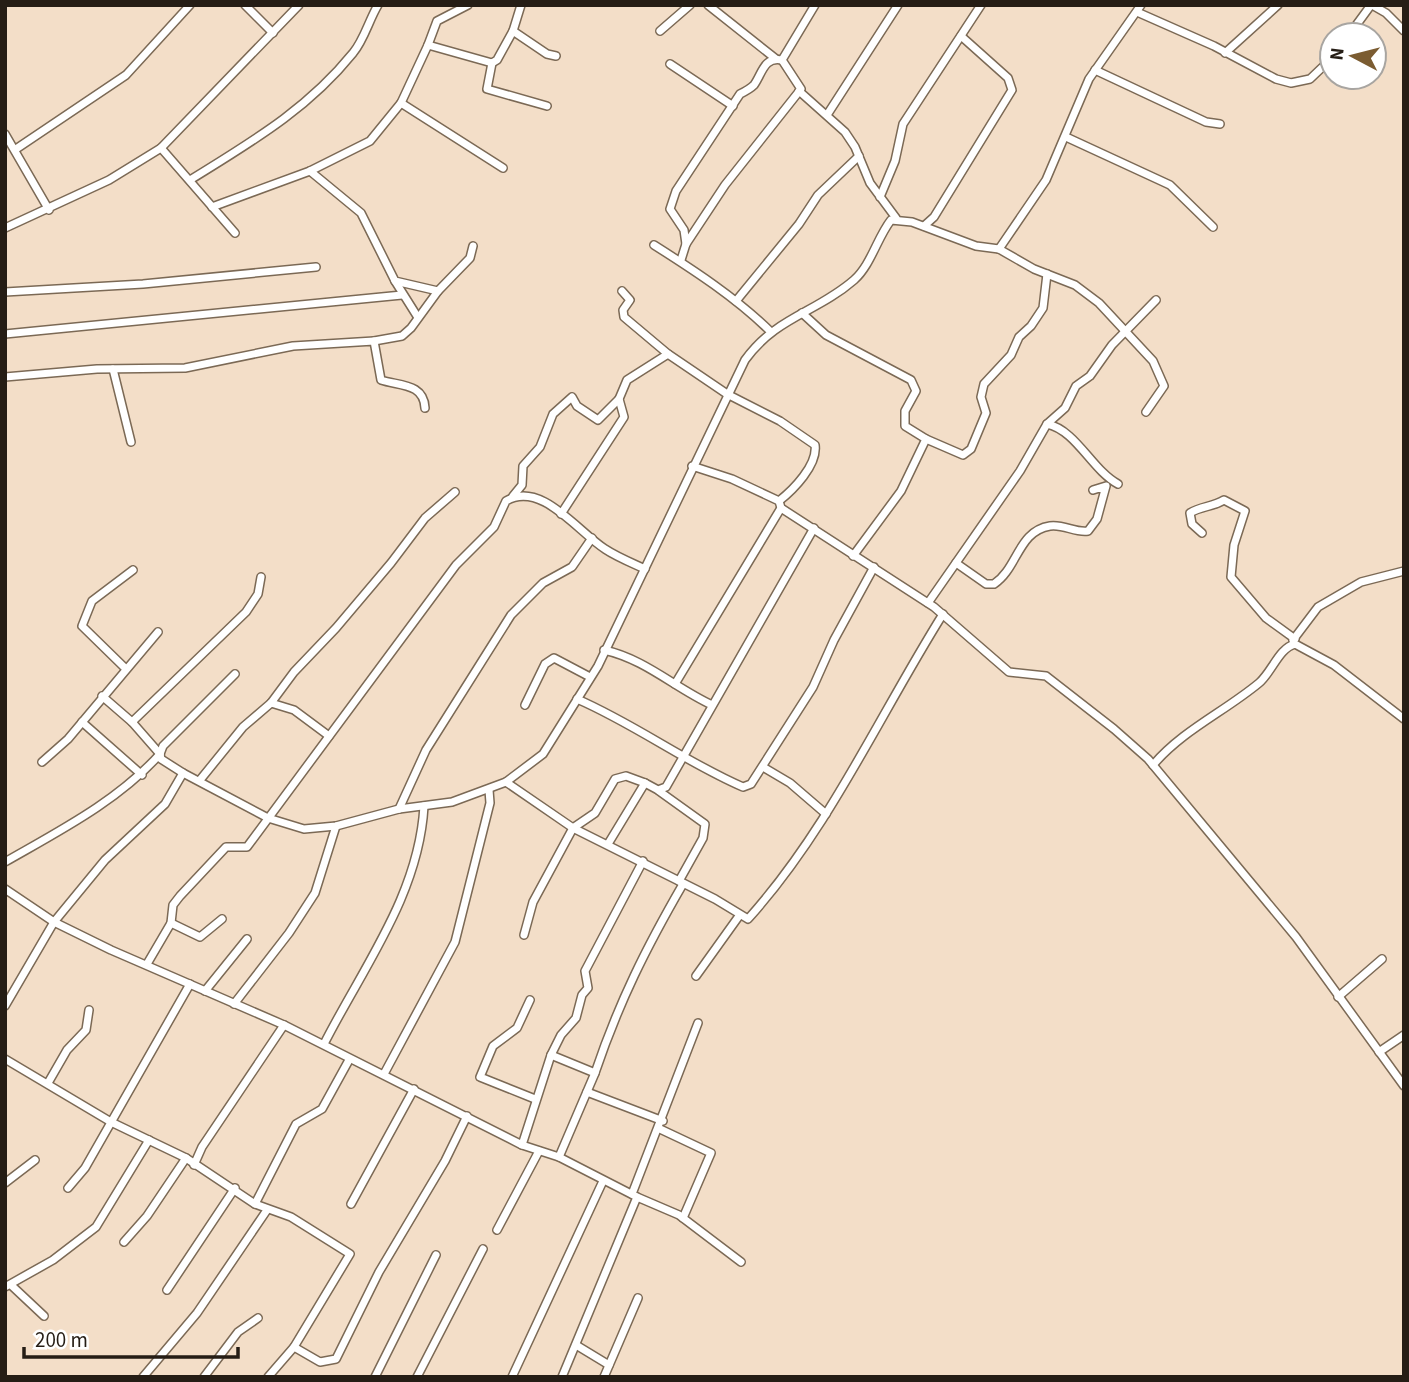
<svg xmlns="http://www.w3.org/2000/svg" width="1409" height="1382" viewBox="0 0 1409 1382" font-family="'Source Sans 3',sans-serif">
<rect width="100%" height="100%" fill="#f3dec8"/>
<g fill="none" stroke-linecap="round" stroke-linejoin="round">
<g stroke="#7b6955" stroke-width="10">
<g id="minor">
<path d="M 245,5 L 273,33"/>
<path d="M 708,5 L 776,59"/>
<path d="M 1372,5 L 1386,13 L 1404,31"/>
<path d="M 1137,12 L 1214,46 L 1276,79 L 1291,83 L 1310,79 L 1332,58"/>
<path d="M 513,31 L 521,5"/>
<path d="M 660,31 L 690,5"/>
<path d="M 1349,35 L 1371,5"/>
<path d="M 428,45 L 437,21 L 468,5"/>
<path d="M 1225,53 L 1278,5"/>
<path d="M 492,63 L 487,89 L 547,106"/>
<path d="M 670,64 L 733,106"/>
<path d="M 1095,70 L 1206,122 L 1220,124"/>
<path d="M 799,91 L 845,132 L 855,147 L 870,183 L 896,218"/>
<path d="M 401,103 L 503,168"/>
<path d="M 827,115 L 898,5"/>
<path d="M 5,134 L 49,210"/>
<path d="M 1066,137 L 1170,185 L 1213,227"/>
<path d="M 161,148 L 235,233"/>
<path d="M 16,149 L 126,75 L 190,5"/>
<path d="M 310,171 L 361,213 L 395,281 L 438,291 L 470,258 L 473,246"/>
<path d="M 190,180 C 251,142 307,110 353,53 C 364,40 369,20 378,5"/>
<path d="M 880,197 L 895,161 L 903,124 L 981,5"/>
<path d="M 212,207 L 310,171 L 370,141 L 401,103 L 428,45 L 492,63 L 497,60 L 513,31 L 547,54 L 556,56"/>
<path d="M 924,226 L 934,217 L 1012,90 L 1008,78 L 961,36"/>
<path d="M 5,228 L 109,180 L 161,148 L 299,5"/>
<path d="M 686,244 L 684,230 L 670,209 L 676,191 L 740,94 C 744,92 751,88 754,85 C 762,74 764,56 782,60"/>
<path d="M 654,245 C 695,271 735,297 770,331"/>
<path d="M 999,249 L 1046,180 L 1089,79 L 1141,5"/>
<path d="M 681,260 L 686,244 L 725,185 L 801,89 L 782,60 L 815,5"/>
<path d="M 395,281 L 417,316"/>
<path d="M 622,291 L 630,300 L 623,310 L 624,317 L 668,354"/>
<path d="M 5,292 L 143,284 L 316,267"/>
<path d="M 736,301 L 799,224 L 818,195 L 859,156"/>
<path d="M 802,313 L 826,335 L 911,380 L 916,391 L 905,411 L 905,426 L 926,439 L 901,491 L 853,556"/>
<path d="M 5,334 L 402,295"/>
<path d="M 374,341 L 402,336 L 411,328 L 438,291"/>
<path d="M 113,369 L 131,442"/>
<path d="M 5,377 L 97,369 L 185,368 L 293,346 L 374,341 L 381,380 C 399,386 424,383 425,408"/>
<path d="M 1047,424 C 1076,430 1092,470 1118,484"/>
<path d="M 926,439 L 963,455 L 971,449 L 986,413 L 981,397 L 984,384 L 1011,355 L 1019,337 L 1031,326 L 1043,308 L 1047,274"/>
<path d="M 692,466 L 732,479 L 779,501 L 781,508 L 934,607 L 1009,672 L 1046,676 L 1114,729 L 1148,759 L 1296,937 L 1404,1086"/>
<path d="M 513,496 L 522,485 L 523,466 L 540,447 L 553,414 L 572,397 L 577,406 L 598,420 L 619,399"/>
<path d="M 561,514 L 624,417 L 619,399 L 627,380 L 668,354 L 727,394 L 780,421 L 815,445 C 818,465 793,490 779,501"/>
<path d="M 1202,533 L 1192,524 L 1190,513 C 1201,506 1213,507 1224,500 L 1245,511 L 1234,545 L 1231,577 L 1266,618 L 1295,639"/>
<path d="M 956,563 L 986,584 L 994,584 C 1018,568 1018,531 1050,526 C 1064,524 1075,533 1088,531 L 1097,519 L 1106,486 L 1093,490"/>
<path d="M 928,603 L 1020,471 L 1047,424 L 1065,408 L 1076,386 L 1090,376 L 1112,345 L 1156,300"/>
<path d="M 1293,640 L 1318,607 L 1361,582 L 1404,571"/>
<path d="M 604,650 C 645,659 675,688 712,705"/>
<path d="M 126,669 L 82,626 L 92,601 L 133,570"/>
<path d="M 675,684 L 781,508"/>
<path d="M 102,696 L 132,722"/>
<path d="M 577,699 C 635,724 685,762 743,787 L 751,784 L 813,687 L 834,640 L 874,567"/>
<path d="M 271,703 L 294,710 L 329,736"/>
<path d="M 525,705 L 545,664 L 554,658 L 590,677"/>
<path d="M 82,722 L 142,775"/>
<path d="M 160,754 L 132,722 L 246,612 L 258,594 L 261,577"/>
<path d="M 160,754 L 163,746 L 235,674"/>
<path d="M 42,762 L 68,739 L 158,632"/>
<path d="M 1153,765 C 1183,730 1224,712 1259,683 C 1272,672 1279,648 1295,644 L 1334,665 L 1404,719"/>
<path d="M 763,767 L 790,783 L 826,814"/>
<path d="M 200,780 L 243,727 L 271,703 L 294,672 L 336,628 L 391,563 L 425,518 L 455,492"/>
<path d="M 506,782 L 573,828 L 715,899 L 748,919 C 829,829 879,716 943,614"/>
<path d="M 659,791 L 705,824 L 703,838 L 679,881"/>
<path d="M 399,809 L 426,750 L 511,615 L 543,583 L 572,567 L 592,538"/>
<path d="M 608,844 L 645,783 L 658,790 L 666,787 L 814,528"/>
<path d="M 5,862 C 59,831 118,801 160,754 L 161,759 L 183,773 L 268,818 L 304,829 L 336,826 L 399,809 L 452,802 L 506,782 L 543,754 L 598,666 L 745,360 C 776,317 816,313 854,280 C 871,265 877,238 891,220 L 912,222 L 976,246 L 999,249 L 1034,269 L 1075,285 L 1099,303 L 1153,361 L 1164,386 L 1146,412"/>
<path d="M 5,889 L 54,922 L 111,950 L 284,1025 L 522,1145 L 559,1157 L 637,1197 L 562,1377"/>
<path d="M 171,923 L 200,937 L 222,919"/>
<path d="M 524,935 L 533,902 L 573,828 L 595,813 L 615,779 L 626,776 L 645,783"/>
<path d="M 147,964 L 171,923 L 173,905 L 180,896 L 226,847 L 247,847 L 456,565 L 494,527 L 506,501 C 541,480 578,532 605,549 C 617,557 632,563 645,569"/>
<path d="M 696,976 L 739,916"/>
<path d="M 205,991 L 247,939"/>
<path d="M 1338,997 L 1382,959"/>
<path d="M 530,1000 L 517,1028 L 493,1046 L 480,1077 L 535,1099"/>
<path d="M 234,1004 L 289,933 L 315,893 L 336,826"/>
<path d="M 5,1006 L 54,922 L 105,860 L 165,804 L 183,773"/>
<path d="M 324,1044 C 363,967 419,895 424,806"/>
<path d="M 1379,1052 L 1404,1035"/>
<path d="M 551,1055 L 595,1073 L 559,1157"/>
<path d="M 5,1059 L 111,1122 L 186,1158 L 255,1204 L 291,1217 L 350,1254 L 294,1347"/>
<path d="M 595,1073 C 619,1002 646,948 683,884"/>
<path d="M 384,1074 L 455,942 L 490,803 L 489,790"/>
<path d="M 48,1083 L 67,1050 L 86,1030 L 89,1010"/>
<path d="M 587,1092 L 663,1121"/>
<path d="M 660,1129 L 711,1153 L 683,1218"/>
<path d="M 522,1145 L 551,1055 L 561,1035 L 576,1018 L 582,995 L 588,988 L 585,971 L 643,861"/>
<path d="M 194,1165 L 202,1147 L 284,1025"/>
<path d="M 5,1183 L 35,1160"/>
<path d="M 68,1188 L 85,1168 L 190,984"/>
<path d="M 632,1194 L 698,1023"/>
<path d="M 637,1197 L 679,1215 L 741,1262"/>
<path d="M 255,1204 L 296,1124 L 322,1109 L 349,1060"/>
<path d="M 351,1204 L 414,1089"/>
<path d="M 497,1230 L 539,1151"/>
<path d="M 124,1242 L 147,1216 L 186,1158"/>
<path d="M 11,1285 L 44,1316"/>
<path d="M 5,1287 L 53,1260 L 96,1227 L 149,1140"/>
<path d="M 167,1290 L 235,1188"/>
<path d="M 576,1345 L 609,1365"/>
<path d="M 143,1377 L 197,1313 L 267,1210"/>
<path d="M 204,1377 L 238,1332 L 258,1318"/>
<path d="M 268,1377 L 294,1347 L 320,1362 L 336,1359 L 379,1272 L 445,1161 L 467,1116"/>
<path d="M 375,1377 L 436,1255"/>
<path d="M 417,1377 L 483,1249"/>
<path d="M 512,1377 L 603,1181"/>
<path d="M 604,1377 L 638,1298"/>
</g>
</g>
<use href="#minor" stroke="#fff" stroke-width="7"/>
</g>
<rect width="1409" height="1382" fill="none" stroke="#251d15" stroke-width="14"/>
<g transform="translate(1353 56) rotate(277)"><circle r="33" fill="#ffffff" stroke="#a8a5a1" stroke-width="2"/>
<path d="M0-5L12 26L0 18L-12 26Z" fill="#7b5c31"/>
<text y="-10" font-size="19" font-weight="bold" text-anchor="middle" fill="#251d15">N</text>
</g>
<path d="M24 1347v10h214v-10" fill="none" stroke="#251d15" stroke-width="3.5"/>
<text x="35" y="1347" font-size="21" fill="#251d15" stroke="#ffffff" stroke-width="5" paint-order="stroke">200 m</text>
</svg>
